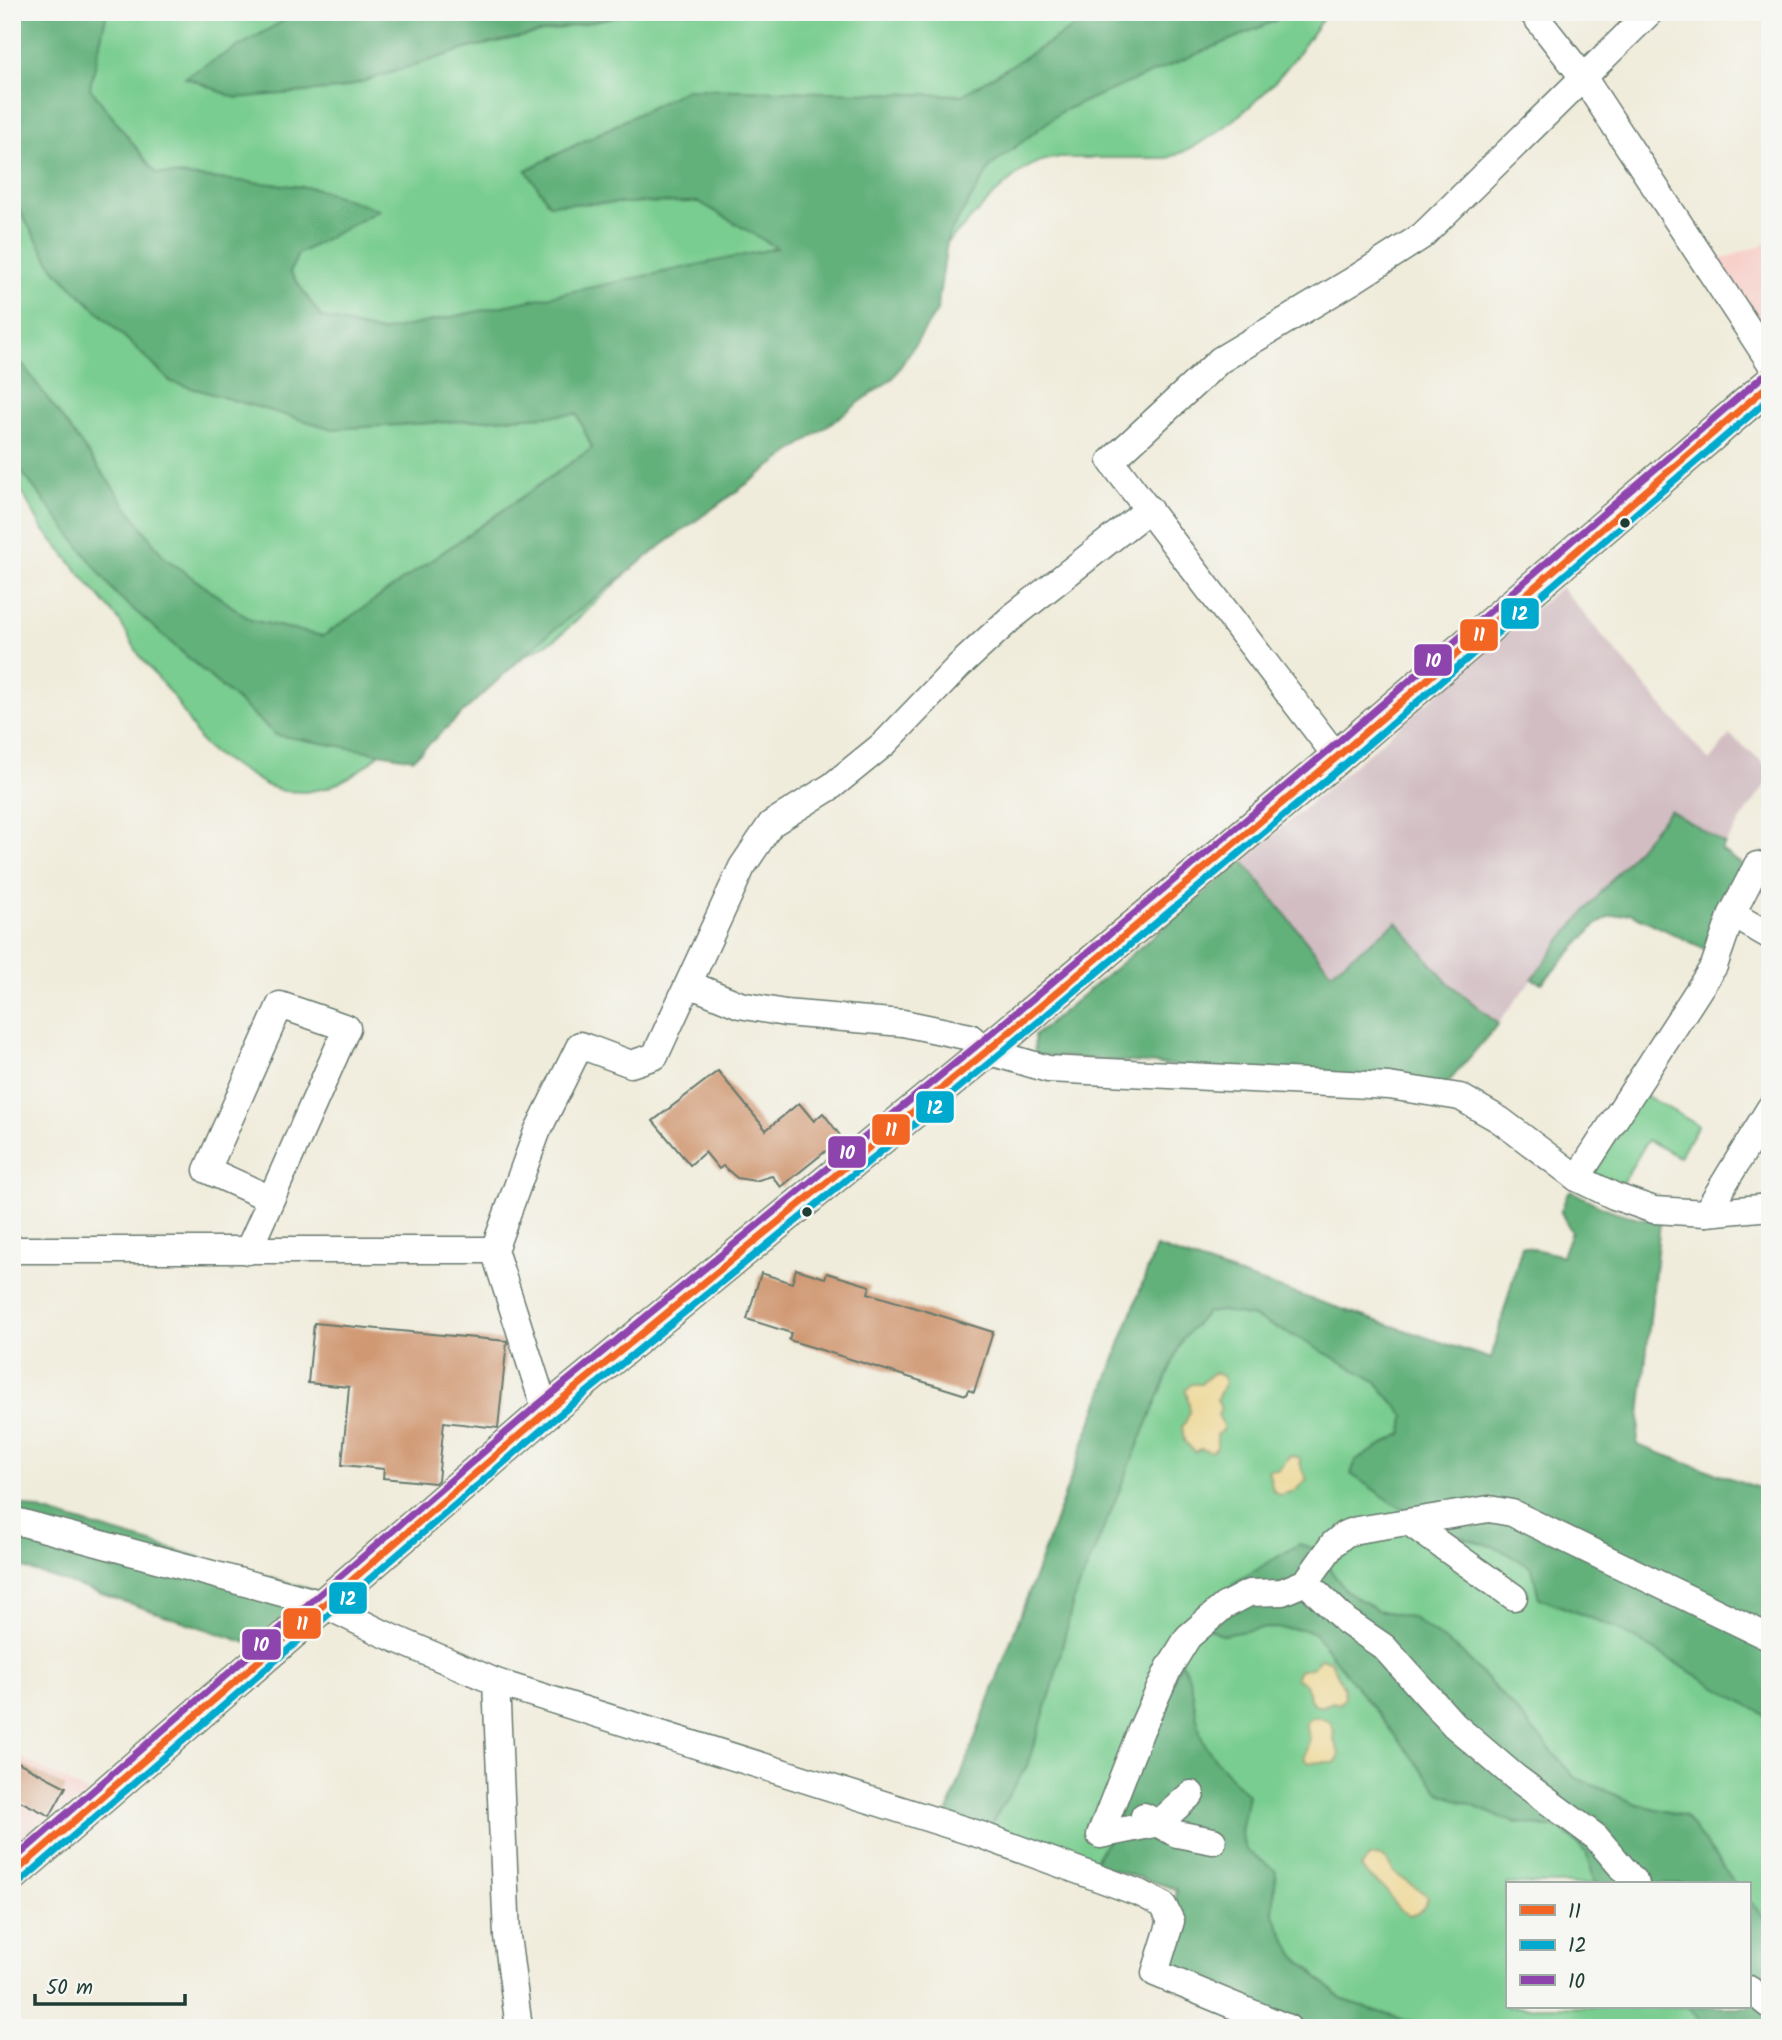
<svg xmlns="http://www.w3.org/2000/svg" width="1782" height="2040" viewBox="0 0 1782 2040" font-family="Kalam,sans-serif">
<rect width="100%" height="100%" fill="#f6f6f2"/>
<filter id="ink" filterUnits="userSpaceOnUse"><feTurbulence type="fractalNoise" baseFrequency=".0143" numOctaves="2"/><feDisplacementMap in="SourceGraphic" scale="14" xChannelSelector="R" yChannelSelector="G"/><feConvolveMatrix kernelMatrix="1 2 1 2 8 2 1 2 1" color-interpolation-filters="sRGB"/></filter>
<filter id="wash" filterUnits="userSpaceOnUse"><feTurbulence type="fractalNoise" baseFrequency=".00686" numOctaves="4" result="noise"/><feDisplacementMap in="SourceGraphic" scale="28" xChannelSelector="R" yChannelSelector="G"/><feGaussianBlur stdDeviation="1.57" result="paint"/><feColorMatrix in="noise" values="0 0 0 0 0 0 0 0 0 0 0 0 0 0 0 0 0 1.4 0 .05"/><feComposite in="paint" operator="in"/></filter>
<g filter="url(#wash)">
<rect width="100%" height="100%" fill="#f0ecdb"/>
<g fill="#f7d0ca">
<path d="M 1770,242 L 1770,345 L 1714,262 Z"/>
<path d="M 12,1753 L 89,1793 L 12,1852 Z"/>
</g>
<path fill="#d2bec2" d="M 1561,587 L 1709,761 L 1730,735 L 1770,768 L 1770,778 L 1725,844 L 1670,810 L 1561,940 L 1498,1024 L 1443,979 L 1397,923 L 1332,972 L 1243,861 Z"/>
<g fill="#79cd90" stroke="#4c8562" stroke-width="2" fill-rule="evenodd">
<path d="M 12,12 L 1328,12 C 1315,28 1305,45 1293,60 C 1264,98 1213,143 1167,158 L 1054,158 C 1028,162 1016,176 996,193 L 817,376 L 673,531 L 557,638 L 459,693 L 386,747 L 370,763 L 348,778 L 327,788 L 305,792 L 283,791 L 266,785 L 213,753 L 201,742 L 176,700 L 139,655 L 119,620 L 42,528 L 12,474 Z"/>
<path d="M 1641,1093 L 1698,1125 L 1679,1157 L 1648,1140 L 1621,1185 L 1594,1174 Z"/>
<path d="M 1561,1212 L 1638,1245 L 1592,1543 L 1770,1618 L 1770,2028 L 1277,2028 L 1166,1969 L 1177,1889 L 945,1820 L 1156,1247 L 1491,1359 L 1522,1246 L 1562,1256 L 1571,1232 ZM 1507,1884 L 1749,1884 L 1749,2007 L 1507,2007 Z"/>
</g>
<g fill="#62b07a" stroke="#407657" stroke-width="2">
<path d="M 12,12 L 107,12 L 90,88 L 156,173 L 314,188 L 379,210 L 298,254 L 290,272 L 321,317 L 380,332 L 777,248 L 699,202 L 549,204 L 526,170 L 687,89 L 962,95 L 1099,12 L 1286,12 L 1275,21 L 1062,111 L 991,166 L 948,236 L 937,311 L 893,378 L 661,546 L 541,640 L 413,759 L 276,735 L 116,594 L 12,459 L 12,350 L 164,557 L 251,620 L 323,636 L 592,448 L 577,414 L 333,429 L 171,382 L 54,269 L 12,198 Z"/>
<path d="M 299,12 L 637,12 L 469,48 L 339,89 L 236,98 L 185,77 Z"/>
<path d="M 1670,810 L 1725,844 L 1721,850 L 1749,869 L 1713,953 L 1630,913 L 1608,917 L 1595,926 L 1542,983 L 1532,979 L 1561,940 Z"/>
<path d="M 1243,861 L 1331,972 L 1397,922 L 1445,980 L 1498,1024 L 1446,1085 L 1035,1055 L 1034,1036 Z"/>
<path d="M 1572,1191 C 1606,1211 1622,1215 1660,1222 L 1637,1445 L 1770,1492 L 1770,1718 L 1614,1627 L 1539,1598 L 1532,1568 L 1498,1548 L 1457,1536 L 1396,1505 L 1351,1474 L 1356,1460 L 1403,1433 L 1405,1416 L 1375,1381 L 1300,1339 L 1253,1317 L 1221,1311 L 1206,1313 L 1182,1340 L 1073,1602 L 1052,1689 L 1027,1766 L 986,1832 L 945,1820 L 1156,1247 L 1491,1359 L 1522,1246 L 1562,1256 L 1571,1232 L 1561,1212 L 1567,1194 Z"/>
<path d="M 12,1502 L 315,1591 L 250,1644 L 12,1564 Z"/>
<path d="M 1299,1544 L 1315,1549 L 1346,1591 L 1377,1610 L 1411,1617 L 1461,1652 L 1516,1710 L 1574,1777 L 1637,1804 L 1685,1816 L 1735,1884 L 1595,1884 L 1586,1852 L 1561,1829 L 1512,1822 L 1440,1793 L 1314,1633 L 1306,1629 L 1262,1628 L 1223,1635 L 1209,1628 L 1234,1583 Z"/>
<path d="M 1181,1662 C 1196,1683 1193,1711 1201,1735 C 1207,1755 1234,1779 1248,1795 L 1241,1832 L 1245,1849 L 1276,1871 L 1273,1913 L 1293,1954 L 1341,1999 L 1428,2028 L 1277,2028 L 1166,1969 L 1177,1889 L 1093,1864 L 1107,1841 Z"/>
<path d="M 1749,1900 L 1770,1925 L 1770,2028 L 1707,2028 L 1688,2007 L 1749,2007 Z"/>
</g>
<g fill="#eeda9e" stroke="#868c69" stroke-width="2">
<path d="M 1214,1372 L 1222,1376 L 1225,1382 L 1217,1399 L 1221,1409 L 1218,1415 L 1223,1424 L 1223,1429 L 1217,1435 L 1217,1448 L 1211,1452 L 1201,1449 L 1195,1452 L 1184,1441 L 1182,1426 C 1192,1416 1190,1402 1185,1390 L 1191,1384 L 1201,1384 Z"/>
<path d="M 1289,1456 L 1299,1457 L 1302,1470 L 1307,1479 L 1295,1491 L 1279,1495 L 1273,1490 L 1268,1470 L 1279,1470 Z"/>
<path d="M 1320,1658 L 1330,1660 L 1344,1688 L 1345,1698 L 1339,1704 L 1333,1702 L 1323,1706 L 1316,1706 L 1310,1699 L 1305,1684 L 1296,1678 L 1298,1671 L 1313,1667 Z"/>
<path d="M 1313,1717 L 1326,1719 L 1331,1723 L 1334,1732 L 1333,1738 L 1340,1755 L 1335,1763 C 1322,1760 1317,1764 1307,1762 L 1304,1757 L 1310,1738 L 1306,1727 L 1306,1722 Z"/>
<path d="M 1379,1856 L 1385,1859 L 1396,1874 L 1428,1896 C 1425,1908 1422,1911 1410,1915 C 1390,1907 1394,1895 1382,1887 C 1373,1881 1368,1876 1360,1867 L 1369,1857 Z"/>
</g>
<g id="blocks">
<g fill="#d09973">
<path d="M 718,1071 L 766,1130 L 799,1103 L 814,1121 L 823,1113 L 842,1138 L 781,1187 L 772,1176 L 755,1181 L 737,1178 L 723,1166 L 719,1169 L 705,1152 L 690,1165 L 653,1121 Z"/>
<path d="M 796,1269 L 825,1278 L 827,1273 L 870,1286 L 868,1293 L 993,1332 L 974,1392 L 968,1390 L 966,1395 L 789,1340 L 791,1333 L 747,1319 L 761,1273 L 792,1283 Z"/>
<path d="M 314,1323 L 507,1341 L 498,1428 L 444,1422 L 438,1480 L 435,1483 L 383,1478 L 384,1469 L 342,1465 L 349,1387 L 308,1383 Z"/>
<path d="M 12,1759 L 66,1787 L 50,1816 L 12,1797 Z"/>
</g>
</g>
</g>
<g filter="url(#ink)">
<use href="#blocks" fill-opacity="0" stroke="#687a6e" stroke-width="2"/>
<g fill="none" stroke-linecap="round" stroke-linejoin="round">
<g stroke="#687a6e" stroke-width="29">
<g id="minor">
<path d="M 1532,12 L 1583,77 L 1770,362"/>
<path d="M 1337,757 L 1111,461 L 1220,360 L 1352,281 L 1422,236 L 1650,12"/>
<path d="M 1732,914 L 1770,936"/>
<path d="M 689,984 L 740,1005 L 785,1013 L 903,1023 L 970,1037 L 987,1051 L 1048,1069 L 1389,1086 L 1460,1097 L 1500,1120 L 1577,1178 L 1614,1196 L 1654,1210 L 1706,1213 L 1770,1207"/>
<path d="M 1577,1178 L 1714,966 L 1732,914 L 1757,865"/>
<path d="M 1706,1213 L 1770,1108"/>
<path d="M 12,1250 L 494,1250"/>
<path d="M 248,1251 L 347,1028 L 280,1005 L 207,1170 L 271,1199"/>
<path d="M 546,1412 L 494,1250 L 537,1132 L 580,1045 L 631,1064 L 655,1056 L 742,867 L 771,824 L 832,786 L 885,743 L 959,666 L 1011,618 L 1149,509"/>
<path d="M 12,1520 L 323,1604 L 382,1633 L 496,1682 L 981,1835 L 1142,1894 L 1163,1905 L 1171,1921 L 1155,1973 L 1288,2028"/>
<path d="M 1410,1523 L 1514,1597"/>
<path d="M 1306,1582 L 1346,1621 L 1384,1647 L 1454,1725 L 1515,1777 L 1596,1837 L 1636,1884"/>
<path d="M 496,1682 L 507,1936 L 519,2028"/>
<path d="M 1191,1794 L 1159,1823 L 1100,1835 L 1141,1730 L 1169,1668 L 1188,1637 L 1224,1606 L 1249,1593 L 1282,1592 L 1306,1582 L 1333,1544 L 1345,1534 L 1357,1530 L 1489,1509 L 1512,1513 L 1770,1638"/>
<path d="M 1144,1816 L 1177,1834 L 1213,1841"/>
<path d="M 1749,1989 L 1770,2006"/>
</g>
</g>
<g stroke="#687a6e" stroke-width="36">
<path id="major" d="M 12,1875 L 546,1412 L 987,1051 L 1337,757 L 1770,384"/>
</g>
<use href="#minor" stroke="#fff" stroke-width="26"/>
<use href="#major" stroke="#f9bf6d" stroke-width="33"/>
<g stroke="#f6f6f2" stroke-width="12">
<path id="bus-1" d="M 12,1875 L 546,1412 L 987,1051 L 1337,757 L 1770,384"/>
</g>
<g stroke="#f6f6f2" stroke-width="12">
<path id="bus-2" d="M 19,1883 L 553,1420 L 994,1059 L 1344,765 L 1770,398"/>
</g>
<g stroke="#f6f6f2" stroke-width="12">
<path id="bus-3" d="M 12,1861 L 539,1404 L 980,1043 L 1330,749 L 1763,376"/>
</g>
<use href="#bus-1" stroke="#f26522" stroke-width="7"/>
<use href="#bus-2" stroke="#00a9ce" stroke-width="7"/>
<use href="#bus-3" stroke="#8e44ad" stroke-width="7"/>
</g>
</g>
<g fill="#1f3d34" stroke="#f6f6f2" stroke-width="2.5">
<circle cx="1625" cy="523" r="6"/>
<circle cx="807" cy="1212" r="6"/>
</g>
<g stroke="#f6f6f2" stroke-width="2.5">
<rect x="1500" y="597" width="40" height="33" rx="7" fill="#00a9ce"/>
<rect x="1459" y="618" width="40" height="34" rx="7" fill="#f26522"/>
<rect x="1413" y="643" width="40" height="34" rx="7" fill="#8e44ad"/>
<rect x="915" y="1090" width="40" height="34" rx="7" fill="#00a9ce"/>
<rect x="871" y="1113" width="40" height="33" rx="7" fill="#f26522"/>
<rect x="827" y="1135" width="40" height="34" rx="7" fill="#8e44ad"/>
<rect x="328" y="1581" width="40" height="34" rx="7" fill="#00a9ce"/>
<rect x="282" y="1607" width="40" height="33" rx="7" fill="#f26522"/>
<rect x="241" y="1628" width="41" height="33" rx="7" fill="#8e44ad"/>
</g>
<g font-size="19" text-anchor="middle" font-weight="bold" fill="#fff">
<text x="1520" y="620">12</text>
<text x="1479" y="641">11</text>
<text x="1433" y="667">10</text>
<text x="935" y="1114">12</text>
<text x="891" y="1136">11</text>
<text x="847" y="1159">10</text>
<text x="348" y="1605">12</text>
<text x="302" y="1630">11</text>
<text x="261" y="1651">10</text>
</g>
<rect width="1782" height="2040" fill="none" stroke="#f6f6f2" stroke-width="42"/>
<rect x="1506" y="1882" width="245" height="126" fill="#f6f6f2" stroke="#a0aca6" stroke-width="2"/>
<rect x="1520" y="1905" width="35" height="10" fill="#f26522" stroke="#a0aca6" stroke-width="2"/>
<text x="1568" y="1918" font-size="21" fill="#1f3d34">11</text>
<rect x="1520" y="1940" width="35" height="10" fill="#00a9ce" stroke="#a0aca6" stroke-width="2"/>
<text x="1568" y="1952" font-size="21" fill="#1f3d34">12</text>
<rect x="1520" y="1975" width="35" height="10" fill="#8e44ad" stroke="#a0aca6" stroke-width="2"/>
<text x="1568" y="1988" font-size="21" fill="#1f3d34">10</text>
<path d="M35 1994v10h150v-10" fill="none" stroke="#1f3d34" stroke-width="3.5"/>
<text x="46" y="1994" font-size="21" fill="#1f3d34" stroke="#f6f6f2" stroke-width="5" paint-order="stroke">50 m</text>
</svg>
